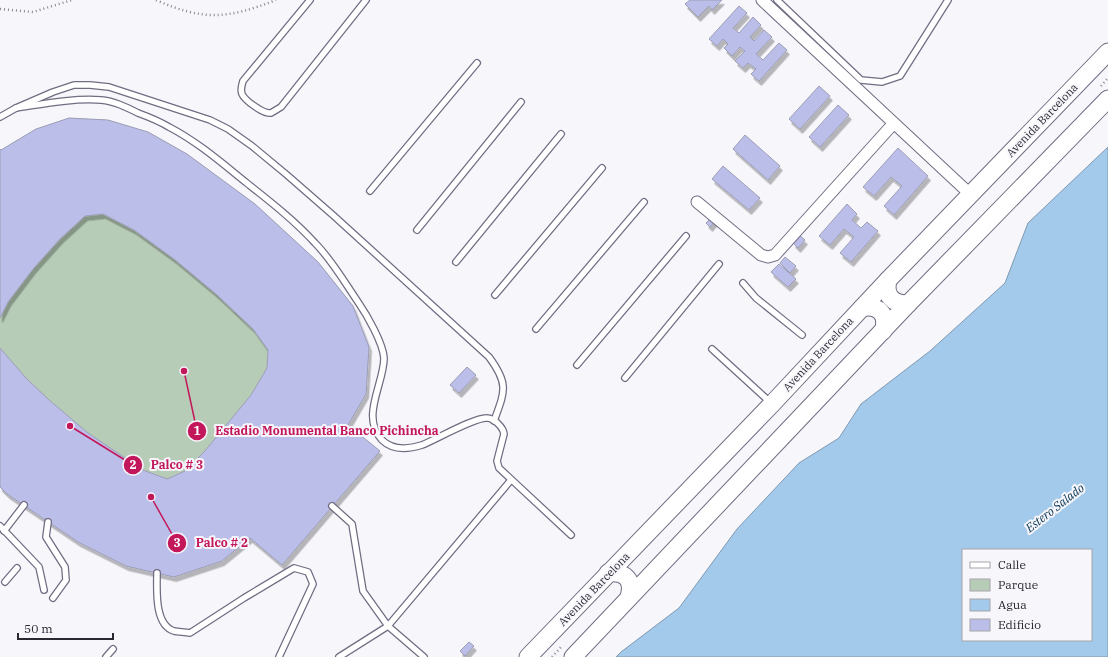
<svg xmlns="http://www.w3.org/2000/svg" width="1108" height="657" viewBox="0 0 1108 657" font-family="'IBM Plex Serif',serif">
<defs>
<filter id="shadow"><feDropShadow dx="2.5" dy="4.5" stdDeviation="0" flood-color="#0004"/></filter>
</defs>
<rect width="100%" height="100%" fill="#f7f6fb"/>
<path fill="#b7ccb7" d="M 69,118 L 108,120 L 148,132 L 187,154 L 255,204 L 318,262 L 353,306 L 369,347 L 366,394 L 348,425 L 380,451 L 282,565 L 250,538 L 222,561 L 174,577 L 126,566 L 78,542 L 7,494 L 0,487 L 0,149 L 1,150 L 36,129 Z"/>
<path fill="#a3caea" stroke="#7f99b2" fill-rule="evenodd" d="M 1108,147 L 1108,657 L 616,657 L 621,652 L 679,608 L 737,529 L 799,463 L 839,438 L 861,404 L 930,351 L 1005,283 L 1028,223 ZM 963,550 L 1091,550 L 1091,640 L 963,640 Z"/>
<g fill="#bbbee9" stroke="#9c9eb5" filter="url(#shadow)">
<path d="M 690,0 L 722,0 L 712,10 L 709,6 L 698,17 L 685,4 Z"/>
<path d="M 739,6 L 747,13 L 733,28 L 739,33 L 753,17 L 761,25 L 750,37 L 754,41 L 764,30 L 772,37 L 756,54 L 763,60 L 779,43 L 787,50 L 759,81 L 751,74 L 756,69 L 748,63 L 743,68 L 735,61 L 745,51 L 740,47 L 732,56 L 724,48 L 728,44 L 723,39 L 717,46 L 709,39 Z"/>
<path d="M 819,86 L 830,96 L 800,129 L 789,119 Z"/>
<path d="M 838,105 L 849,115 L 820,147 L 809,137 Z"/>
<path d="M 69,118 L 108,120 L 148,132 L 187,154 L 255,204 L 318,262 L 353,306 L 369,347 L 366,394 L 348,425 L 380,451 L 282,565 L 250,538 L 222,561 L 174,577 L 126,566 L 78,542 L 7,494 L 0,487 L 0,348 L 26,378 L 48,399 L 88,433 L 143,470 L 167,479 L 185,471 L 204,452 L 251,395 L 267,368 L 268,350 L 253,329 L 216,294 L 174,259 L 134,230 L 103,214 L 85,216 L 60,239 L 33,269 L 8,302 L 0,318 L 0,149 L 1,150 L 36,129 Z"/>
<path d="M 745,135 L 780,166 L 768,180 L 733,149 Z"/>
<path d="M 898,148 L 928,176 L 894,215 L 884,206 L 902,186 L 891,177 L 874,196 L 863,187 Z"/>
<path d="M 723,166 L 760,198 L 749,210 L 712,179 Z"/>
<path d="M 847,204 L 857,214 L 852,220 L 861,228 L 867,222 L 878,231 L 851,262 L 840,253 L 854,237 L 844,229 L 830,245 L 819,236 Z"/>
<path d="M 713,216 L 717,219 L 710,227 L 706,223 Z"/>
<path d="M 799,235 L 805,240 L 798,248 L 793,243 Z"/>
<path d="M 785,257 L 796,266 L 790,273 L 780,263 Z"/>
<path d="M 779,264 L 796,279 L 788,287 L 771,272 Z"/>
<path d="M 467,367 L 476,375 L 459,393 L 450,385 Z"/>
<path d="M 469,642 L 474,646 L 465,656 L 460,651 Z"/>
</g>
<g fill="none" stroke-linecap="round" stroke-linejoin="round">
<g stroke="#726c82" stroke-width="8">
<g id="service">
<path d="M 310,0 L 243,81 C 242,85 240,89 242,94 C 245,101 264,114 271,113 L 281,107 L 366,0"/>
<path d="M 777,0 L 861,80 L 882,82 L 900,76 L 948,0"/>
<path d="M 16,108 C 43,104 73,98 101,100 C 114,101 126,107 138,113 C 149,117 159,121 169,127 C 198,142 223,164 248,184 C 272,203 295,221 315,243 C 332,260 345,283 358,302 C 367,315 383,343 384,358 C 384,384 360,417 382,440 C 393,451 409,449 422,445 C 435,440 475,417 487,418 C 494,418 503,427 504,434 L 497,461 L 499,468 L 571,535"/>
<path d="M 0,117 L 16,108 L 53,92 L 74,85 L 90,85 L 109,87 L 210,120 L 228,129 L 252,146 L 287,175 L 334,216 L 489,357 C 509,384 505,391 494,421"/>
<path d="M 370,191 L 477,63"/>
<path d="M 417,230 L 521,102"/>
<path d="M 456,262 L 561,134"/>
<path d="M 743,283 L 756,298 L 802,335"/>
<path d="M 495,295 L 602,168"/>
<path d="M 536,329 L 644,202"/>
<path d="M 712,349 L 770,402"/>
<path d="M 577,365 L 686,236"/>
<path d="M 625,378 L 719,264"/>
<path d="M 332,506 L 352,524 L 363,591 L 388,626 L 339,657"/>
<path d="M 48,522 L 46,537 L 65,567 L 66,580 L 53,598"/>
<path d="M 0,526 L 39,567 L 44,590"/>
<path d="M 4,531 L 24,505"/>
<path d="M 157,573 C 157,589 154,625 174,631 C 178,632 185,632 190,633 L 244,598 L 294,568 L 308,572 L 313,584 L 279,657"/>
<path d="M 5,582 L 17,568"/>
<path d="M 106,657 L 113,649"/>
<path d="M 424,657 L 388,626 L 511,480"/>
</g>
</g>
<g stroke="#726c82" stroke-width="13">
<g id="minor">
<path d="M 762,0 L 970,194"/>
<path d="M 697,202 L 761,255 L 768,257 L 775,255 L 893,124"/>
</g>
</g>
<g stroke="#726c82" stroke-width="19">
<g id="primary">
<path d="M 888,280 C 884,296 893,304 908,304"/>
<path d="M 862,308 C 878,304 889,315 883,331"/>
<path d="M 608,573 C 625,571 634,580 629,597"/>
<path d="M 528,657 L 772,404 L 888,280 L 1108,52"/>
<path d="M 573,657 L 908,304 L 1108,99"/>
</g>
</g>
<g stroke="#89888f" stroke-width="2.5" stroke-dasharray="1 3" stroke-linecap="butt">
<path d="M 156,0 C 203,21 228,19 276,0"/>
<path d="M 0,9 L 33,12 L 72,0"/>
<path d="M 1101,86 L 1108,78"/>
<path d="M 552,657 L 561,647"/>
</g>
<use href="#service" stroke="#fff" stroke-width="5.5"/>
<use href="#minor" stroke="#fff" stroke-width="11"/>
<use href="#primary" stroke="#fff" stroke-width="17"/>
</g>
<g text-anchor="middle" stroke-width="4" stroke-linejoin="round" paint-order="stroke">
<g font-size="11" fill="#2a2831" stroke="#f7f6fb">
<text transform="translate(1042 120) rotate(-46)" y="4">Avenida Barcelona</text>
<text transform="translate(818 354) rotate(-47)" y="4">Avenida Barcelona</text>
<text transform="translate(594 589) rotate(-46)" y="4">Avenida Barcelona</text>
</g>
<g font-size="12" font-style="italic" fill="#013150" stroke="#f7f6fb">
<text transform="translate(1055 508) rotate(-38)" y="4">Estero Salado</text>
</g>
</g>
<path fill="none" stroke="#c2185b" stroke-width="1.5" d="M184 371L197 431M70 426L133 465M151 497L177 543"/>
<g fill="#c2185b" stroke="#f7f6fb" stroke-width="1.5">
<circle cx="184" cy="371" r="4"/>
<circle cx="70" cy="426" r="4"/>
<circle cx="151" cy="497" r="4"/>
<circle cx="197" cy="431" r="10"/>
<circle cx="133" cy="465" r="10"/>
<circle cx="177" cy="543" r="10"/>
</g>
<g font-size="12" text-anchor="middle" font-weight="bold" fill="#fff">
<text x="197" y="435">1</text>
<text x="133" y="469">2</text>
<text x="177" y="547">3</text>
</g>
<g font-size="12" text-anchor="middle" font-weight="bold" fill="#c2185b" stroke="#f7f6fb" stroke-width="4" stroke-linejoin="round" paint-order="stroke">
<text x="327" y="435">Estadio Monumental Banco Pichincha</text>
<text x="177" y="469">Palco # 3</text>
<text x="222" y="547">Palco # 2</text>
</g>
<rect x="962" y="549" width="130" height="92" fill="#f7f6fb" stroke="#a5a4aa"/>
<rect x="970" y="562" width="20" height="6" fill="#ffffff" stroke="#a5a4aa"/>
<text x="998" y="569" font-size="12" fill="#2a2831">Calle</text>
<rect x="970" y="579" width="20" height="12" fill="#b7ccb7" stroke="#a5a4aa"/>
<text x="998" y="589" font-size="12" fill="#2a2831">Parque</text>
<rect x="970" y="599" width="20" height="12" fill="#a3caea" stroke="#a5a4aa"/>
<text x="998" y="609" font-size="12" fill="#2a2831">Agua</text>
<rect x="970" y="619" width="20" height="12" fill="#bbbee9" stroke="#a5a4aa"/>
<text x="998" y="629" font-size="12" fill="#2a2831">Edificio</text>
<path d="M18 633v6h95v-6" fill="none" stroke="#2a2831" stroke-width="2"/>
<text x="24" y="633" font-size="12" fill="#2a2831" stroke="#f7f6fb" stroke-width="3" paint-order="stroke">50 m</text>
</svg>
